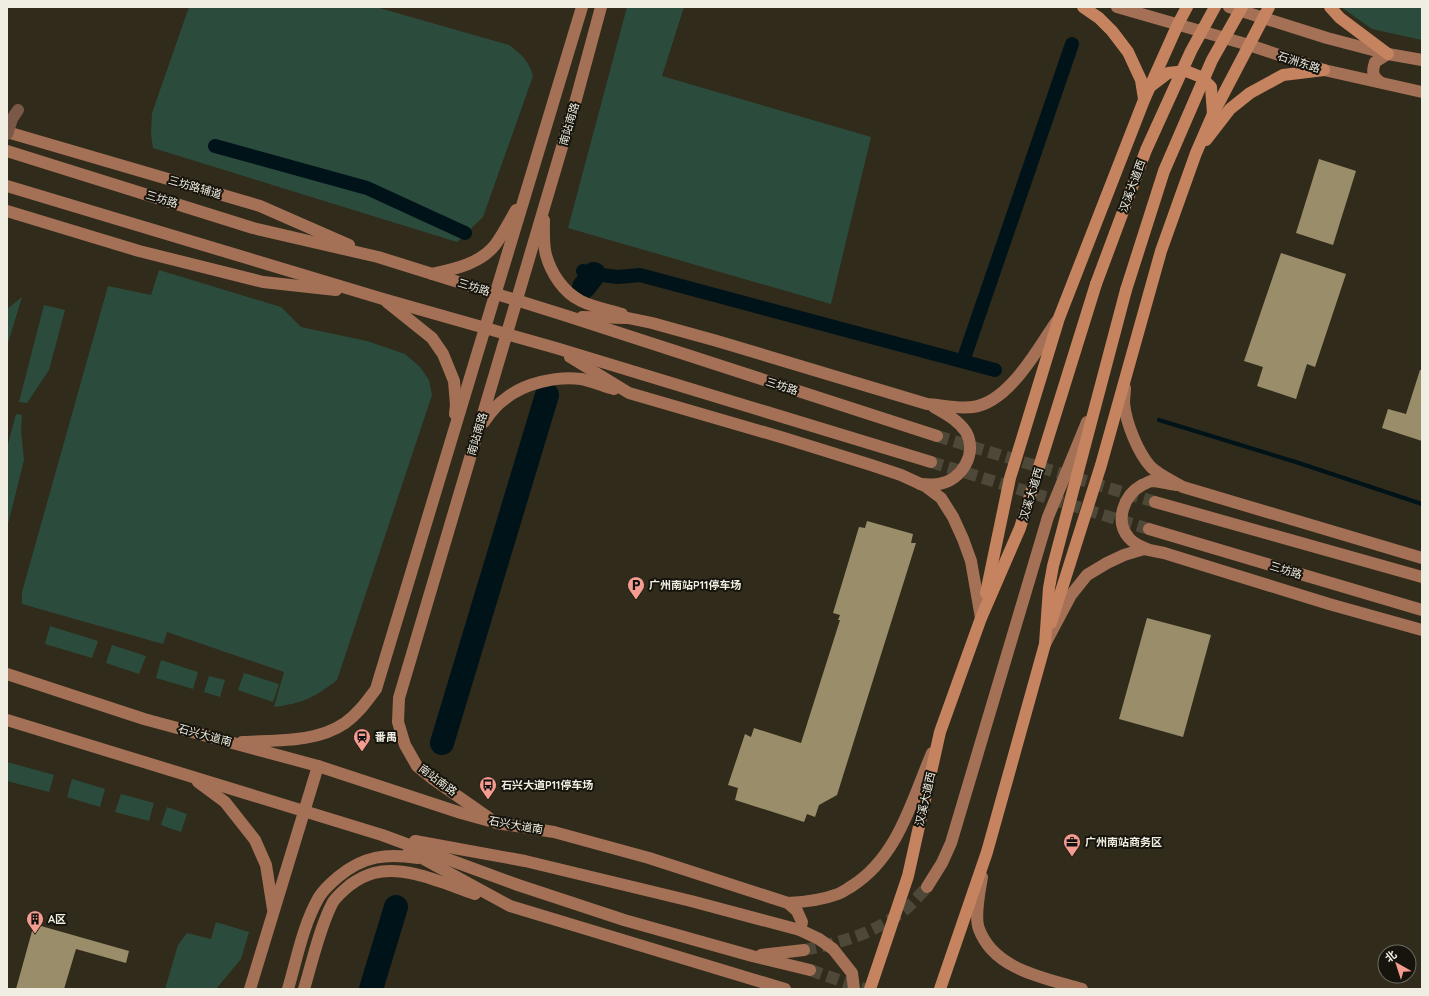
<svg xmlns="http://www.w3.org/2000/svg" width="1429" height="996" viewBox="0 0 1429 996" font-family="Quicksand,'Noto Sans SC',sans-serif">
<rect width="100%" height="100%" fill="#312b1b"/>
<g fill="#2b4c3c">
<path d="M 189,7 L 376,7 L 509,45 C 522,55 528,60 533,76 L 483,217 L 457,242 L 153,148 L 151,134 L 152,113 Z"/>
<path d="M 627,7 L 684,7 L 662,76 L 871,137 L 831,304 L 568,228 Z"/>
<path d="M 1341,7 L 1422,7 L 1422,40 L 1372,29 Z"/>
<path d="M 159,270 L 281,307 L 301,327 L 367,341 L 405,354 L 420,367 L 429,380 L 432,395 L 337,680 C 314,698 303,703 274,707 L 284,672 L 167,632 L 163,644 L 22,604 L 22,592 L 108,286 L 151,295 Z"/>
<path d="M 22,297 L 7,346 L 7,309 Z"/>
<path d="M 44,305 L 65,310 L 49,370 L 27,403 L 19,402 Z"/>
<path d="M 16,414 L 22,415 L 21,431 L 24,460 L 7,528 L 7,448 Z"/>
<path d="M 50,626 L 98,641 L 92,658 L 45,644 Z"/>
<path d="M 112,645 L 146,656 L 139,674 L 106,663 Z"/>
<path d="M 161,660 L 198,672 L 193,689 L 156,678 Z"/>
<path d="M 244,673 L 279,684 L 273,702 L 238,690 Z"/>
<path d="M 209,676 L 225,680 L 220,697 L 204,692 Z"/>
<path d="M 7,762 L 54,775 L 49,792 L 7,781 Z"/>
<path d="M 72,779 L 105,789 L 100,807 L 67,797 Z"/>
<path d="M 121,794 L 154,803 L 149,821 L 115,812 Z"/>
<path d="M 167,807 L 187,814 L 181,832 L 161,825 Z"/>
<path d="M 216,922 L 249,932 L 241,959 L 216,989 L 165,989 L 178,945 L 187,933 L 211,939 Z"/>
</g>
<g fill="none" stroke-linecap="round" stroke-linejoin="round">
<path stroke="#001319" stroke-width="4" d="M 1159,420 L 1299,463 L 1422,504"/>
<g stroke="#001319" stroke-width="14">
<path d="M 215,146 L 367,188 L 465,233"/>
<path d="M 583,271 L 594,274 L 618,277 L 640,275 L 995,370"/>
<path d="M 963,361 L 1072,44"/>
</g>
<g stroke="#001319" stroke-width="24">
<path d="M 584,287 L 594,274"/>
<path d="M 442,743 L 547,395"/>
<path d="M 371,989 L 396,907"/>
</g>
</g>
<g fill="#9a8e6a">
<path d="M 1319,159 L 1356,171 L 1333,245 L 1296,233 Z"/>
<path d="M 1281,253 L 1346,274 L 1315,367 L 1307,364 L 1296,399 L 1257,386 L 1263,367 L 1244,361 Z"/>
<path d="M 1420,370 L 1422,370 L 1422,441 L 1382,428 L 1388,409 L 1406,414 Z"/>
<path d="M 867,521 L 913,534 L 911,543 L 916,543 L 837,795 L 819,805 L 815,817 L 807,814 L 804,822 L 735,800 L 738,788 L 728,785 L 745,734 L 751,737 L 754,728 L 801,743 L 840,620 L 838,620 L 840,615 L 833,613 L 859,527 L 865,528 Z"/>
<path d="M 1147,618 L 1211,635 L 1183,737 L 1119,719 Z"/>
<path d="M 34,924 L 129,951 L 126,963 L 76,949 L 64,989 L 16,989 Z"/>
</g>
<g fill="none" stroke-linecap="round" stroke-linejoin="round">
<g stroke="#4e4839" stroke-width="12" stroke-dasharray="12 6" stroke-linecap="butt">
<path d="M 937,436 L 1155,502"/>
<path d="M 931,462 L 1149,529"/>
<path d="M 804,950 C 838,943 867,936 896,916 C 908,909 918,897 927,887"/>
<path d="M 810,970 L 864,989"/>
</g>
<g stroke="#a47156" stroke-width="12">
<path d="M 1117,7 L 1249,45 L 1324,70 L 1422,92"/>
<path d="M 1229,7 L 1327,38 L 1388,54 L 1422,60"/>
<path d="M 1380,82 C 1372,76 1372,72 1375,62 L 1388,54"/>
<path d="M 7,132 L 260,206 L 349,245"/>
<path d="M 7,151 L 253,228 L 378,257 L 567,316 L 937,436"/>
<path d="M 7,186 L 383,299 L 556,348 L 931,462"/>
<path d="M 7,211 L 139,251 L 263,282 L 336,290"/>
<path d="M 544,220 C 544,232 543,244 546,255 C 551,273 563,292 581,301 C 593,307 609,310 622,314"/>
<path d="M 432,274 C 454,269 480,264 495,245 C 503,234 509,222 516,210"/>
<path d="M 387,302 L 432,338 L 443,354 L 454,381 L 456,405 L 455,414"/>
<path d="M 582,317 L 628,318 L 652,323 L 717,341 L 927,404 C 942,405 957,409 973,407 C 1009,402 1037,350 1056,322"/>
<path d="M 570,357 L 629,393 L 784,438 L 871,465 L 901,475 L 925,486 L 941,498 L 953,517 L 963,539 L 971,561 L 981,618"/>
<path d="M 1125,388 C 1125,393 1124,398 1124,403 C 1126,423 1138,453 1151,467 C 1159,475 1173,481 1183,487 L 1422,558"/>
<path d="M 484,422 C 490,413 496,405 505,399 C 524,383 557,376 581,379 C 592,381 603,386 614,389"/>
<path d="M 920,484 C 926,484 933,485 939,484 C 962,480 978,453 966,432 C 958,420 946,414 934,407"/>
<path d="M 1155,502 L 1422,577"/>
<path d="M 1149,529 L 1422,610"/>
<path d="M 1147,549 C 1140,546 1134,544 1129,538 C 1114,521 1124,495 1142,485 C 1145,484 1148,482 1151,481 C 1159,481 1168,484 1176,485"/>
<path d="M 1045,644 L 1071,595 L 1087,575 L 1107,563 L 1124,555 L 1144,549 L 1164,553 L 1329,604 L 1422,630"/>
<path d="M 7,674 L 144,719 L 318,766 L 461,813 L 497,823 L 554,832 L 649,858 L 788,903 C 805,902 822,900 838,894 C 843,892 847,889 852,886 C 898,857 912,800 932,753"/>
<path d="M 7,720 L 382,835 L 518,885 L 624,920 L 752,956 L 810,970"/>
<path d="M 242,742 C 276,740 316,743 345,723 C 358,714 367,701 376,689 L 582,7"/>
<path d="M 198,782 L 225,802 L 255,840 L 266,865 L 273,909"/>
<path d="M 489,818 L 433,779 L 417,766 L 405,745 L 398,722 L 399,698 L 575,103 L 601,7"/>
<path d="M 415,841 L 525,861 L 691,901 L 800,930 L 819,939 L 833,949 L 852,973 L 854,989"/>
<path d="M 409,851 L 510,906 L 785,989"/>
<path d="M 982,877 C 980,890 974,916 979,929 C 994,970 1045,978 1082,989"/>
<path d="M 927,887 L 942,863 L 951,843 L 1048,517 L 1087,422"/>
<path d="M 788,903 L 797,911 L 802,922 L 800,930"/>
<path d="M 761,955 L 804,950"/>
<path d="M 250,989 L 318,766"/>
<path d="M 288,989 C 297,958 303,925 319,897 C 324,889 331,883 338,877 C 363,856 386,853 418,858"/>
<path d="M 304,989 C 312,963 320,926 333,902 C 337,896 344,890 350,885 C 357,880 366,875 374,873 C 406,865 445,884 475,894"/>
</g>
<g stroke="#c68360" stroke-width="12">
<path d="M 1083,7 L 1099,18 L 1112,31 L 1128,52 L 1141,80 L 1144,99"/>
<path d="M 1330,7 L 1340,18 L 1388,54"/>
<path d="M 1151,86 L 1168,73 L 1186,71 L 1201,77 L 1211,87 L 1213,114"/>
<path d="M 1206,140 L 1230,109 L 1250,93 L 1283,75 L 1324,70"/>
<path d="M 986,593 L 1010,478 L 1059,318 L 1144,100 L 1178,24 L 1187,7"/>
<path d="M 1051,623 L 1101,465 L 1161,251 L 1196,153 L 1213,114 L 1269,7"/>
<path d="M 870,989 L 908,876 L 940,732 L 981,618 L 1020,528 L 1096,284"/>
<path d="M 940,989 L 987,852 L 1045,644 L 1049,588 L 1053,566 L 1126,290"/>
</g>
<path stroke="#795848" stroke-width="12" d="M 7,134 L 12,119 L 18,110"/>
<g stroke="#c68360" stroke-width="12">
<path d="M 1096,284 L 1146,150 L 1191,51 L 1215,7"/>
<path d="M 1126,290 L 1164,171 L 1212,60 L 1242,7"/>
</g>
</g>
<defs>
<g id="parking-pin" transform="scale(0.9)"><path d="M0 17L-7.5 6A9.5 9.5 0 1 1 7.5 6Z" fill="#f59c91" stroke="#16140c"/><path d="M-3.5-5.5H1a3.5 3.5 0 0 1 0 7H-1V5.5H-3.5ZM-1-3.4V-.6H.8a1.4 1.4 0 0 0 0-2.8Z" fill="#111"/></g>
<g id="station-pin" transform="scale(0.9)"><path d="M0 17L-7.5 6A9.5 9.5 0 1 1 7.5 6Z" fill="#f59c91" stroke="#16140c"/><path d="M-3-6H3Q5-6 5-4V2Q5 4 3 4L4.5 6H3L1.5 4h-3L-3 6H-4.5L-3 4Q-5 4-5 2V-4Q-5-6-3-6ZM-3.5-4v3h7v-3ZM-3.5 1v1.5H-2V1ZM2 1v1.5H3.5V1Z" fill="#111"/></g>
<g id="bus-pin" transform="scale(0.9)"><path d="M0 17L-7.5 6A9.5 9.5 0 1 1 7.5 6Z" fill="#f59c91" stroke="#16140c"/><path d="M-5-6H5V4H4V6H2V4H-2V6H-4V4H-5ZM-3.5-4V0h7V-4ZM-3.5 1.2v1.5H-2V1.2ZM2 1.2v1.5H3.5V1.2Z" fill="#111"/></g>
<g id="office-pin" transform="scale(0.9)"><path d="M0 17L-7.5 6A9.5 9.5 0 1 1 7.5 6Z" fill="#f59c91" stroke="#16140c"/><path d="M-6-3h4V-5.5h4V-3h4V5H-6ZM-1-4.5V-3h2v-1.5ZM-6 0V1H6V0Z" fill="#111"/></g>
<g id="building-pin" transform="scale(0.9)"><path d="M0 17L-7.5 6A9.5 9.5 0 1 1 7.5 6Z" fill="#f59c91" stroke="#16140c"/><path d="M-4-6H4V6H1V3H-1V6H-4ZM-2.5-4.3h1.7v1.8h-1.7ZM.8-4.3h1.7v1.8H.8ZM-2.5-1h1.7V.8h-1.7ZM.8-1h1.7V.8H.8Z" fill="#111"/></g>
</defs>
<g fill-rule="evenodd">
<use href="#parking-pin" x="636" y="585"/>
<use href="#station-pin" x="362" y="737"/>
<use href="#bus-pin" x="488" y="785"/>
<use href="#office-pin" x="1072" y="842"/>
<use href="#building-pin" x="35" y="919"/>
</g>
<g text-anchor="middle" stroke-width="4" stroke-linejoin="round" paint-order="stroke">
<g font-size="11" fill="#f0ede2" stroke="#16140c">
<text transform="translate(1299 62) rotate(18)" y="4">石洲东路</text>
<text transform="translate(569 124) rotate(-74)" y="4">南站南路</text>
<text transform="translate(1132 186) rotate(-70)" y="4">汉溪大道西</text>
<text transform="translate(195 187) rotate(16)" y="4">三坊路辅道</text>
<text transform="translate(162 199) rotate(17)" y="4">三坊路</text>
<text transform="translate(474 287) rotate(17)" y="4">三坊路</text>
<text transform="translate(782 386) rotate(18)" y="4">三坊路</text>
<text transform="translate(477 434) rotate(-74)" y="4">南站南路</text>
<text transform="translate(1031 494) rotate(-73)" y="4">汉溪大道西</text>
<text transform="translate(1286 570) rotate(17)" y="4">三坊路</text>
<text transform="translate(205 735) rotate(15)" y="4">石兴大道南</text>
<text transform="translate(438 780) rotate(37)" y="4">南站南路</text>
<text transform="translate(925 799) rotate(-77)" y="4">汉溪大道西</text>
<text transform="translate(516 825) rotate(10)" y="4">石兴大道南</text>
</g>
<g font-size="11" font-weight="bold" fill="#f0ede2" stroke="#16140c" text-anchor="start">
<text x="649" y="589">广州南站P11停车场</text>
<text x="375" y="741">番禺</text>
<text x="501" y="789">石兴大道P11停车场</text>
<text x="1085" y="846">广州南站商务区</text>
<text x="48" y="923">A区</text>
</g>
</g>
<rect width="1429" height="996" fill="none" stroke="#f0ede2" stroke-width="16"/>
<g transform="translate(1397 964) rotate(321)"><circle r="19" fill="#16140c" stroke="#6d6b62"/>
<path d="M0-3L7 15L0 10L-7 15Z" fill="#f59c91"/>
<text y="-6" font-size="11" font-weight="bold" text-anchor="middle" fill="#f0ede2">北</text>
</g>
</svg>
